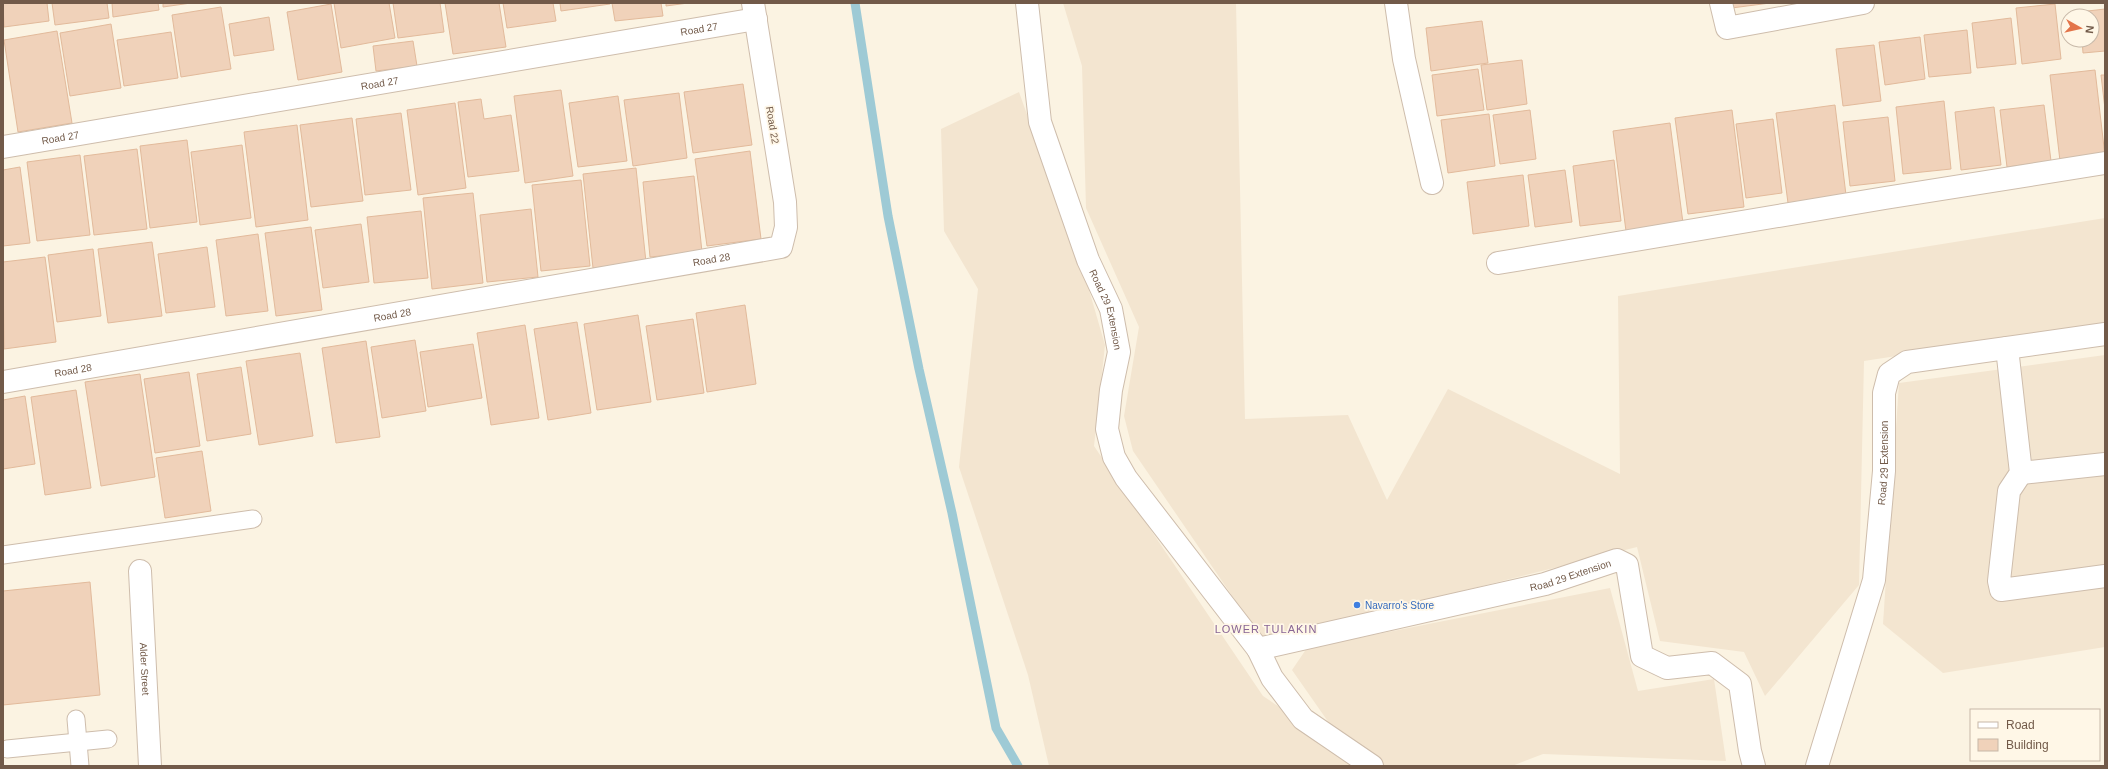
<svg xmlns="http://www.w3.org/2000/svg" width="2108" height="769" viewBox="0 0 2108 769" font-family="Arial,sans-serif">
<rect width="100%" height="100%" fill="#fbf3e2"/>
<g fill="#f3e5d0">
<path d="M 1063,3 L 1236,3 L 1245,419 L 1348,415 L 1387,500 L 1448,389 L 1620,474 L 1618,296 L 2105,218 L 2105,324 L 1864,361 L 1859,585 L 1765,696 L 1744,652 L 1660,641 L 1637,547 L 1263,641 L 1133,451 L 1124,416 L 1139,327 L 1086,208 L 1082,66 Z"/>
<path d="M 1019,92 L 1087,283 L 1105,345 L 1094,446 L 1263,696 L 1367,766 L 1049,766 L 1028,675 L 959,467 L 978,289 L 944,231 L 941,129 Z"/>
<path d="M 2105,355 L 2105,647 L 1943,673 L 1883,624 L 1899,383 Z"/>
<path d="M 1610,588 L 1638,691 L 1714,679 L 1726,761 L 1543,754 L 1512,766 L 1377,766 L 1343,743 L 1292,670 L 1307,648 Z"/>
</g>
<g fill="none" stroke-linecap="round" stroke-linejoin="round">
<path stroke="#9ecad5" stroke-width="9" d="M 855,3 L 888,216 L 919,369 L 952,513 L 996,728 L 1018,766"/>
</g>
<g fill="#f0d2ba" stroke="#e2ba9b">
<path d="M 3,3 L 47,3 L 49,21 L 4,27 Z"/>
<path d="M 52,3 L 107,3 L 109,18 L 55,25 Z"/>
<path d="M 112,3 L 158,3 L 159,10 L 113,17 Z"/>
<path d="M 163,3 L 191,3 L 163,7 Z"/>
<path d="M 334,3 L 389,3 L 395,38 L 341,48 Z"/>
<path d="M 393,3 L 440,3 L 444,32 L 398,38 Z"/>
<path d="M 445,3 L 499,3 L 506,47 L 453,54 Z"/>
<path d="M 503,3 L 553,3 L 556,21 L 507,28 Z"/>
<path d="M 560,3 L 610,3 L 610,4 L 561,11 Z"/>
<path d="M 612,3 L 661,3 L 663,16 L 615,21 Z"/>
<path d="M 666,3 L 688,3 L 666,6 Z"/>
<path d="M 1723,3 L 1770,3 L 1724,9 Z"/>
<path d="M 331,4 L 342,72 L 298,80 L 287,12 Z"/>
<path d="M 2055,4 L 2061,59 L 2022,64 L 2016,8 Z"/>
<path d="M 221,7 L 231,69 L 181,77 L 172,15 Z"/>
<path d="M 2105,9 L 2105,51 L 2083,53 L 2082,40 L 2092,40 L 2092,16 L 2079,16 L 2079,12 Z"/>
<path d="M 269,17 L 274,50 L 234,56 L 229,24 Z"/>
<path d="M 2011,18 L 2016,64 L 1977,68 L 1972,23 Z"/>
<path d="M 1482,21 L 1488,63 L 1431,71 L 1426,28 Z"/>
<path d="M 111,24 L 121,88 L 70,96 L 60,33 Z"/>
<path d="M 1967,30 L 1971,73 L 1929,77 L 1924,35 Z"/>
<path d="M 57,31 L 72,123 L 18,132 L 4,40 Z"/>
<path d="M 171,32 L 178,78 L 124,86 L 117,40 Z"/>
<path d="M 1920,37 L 1925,79 L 1885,85 L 1879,42 Z"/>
<path d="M 413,41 L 417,66 L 376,71 L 373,46 Z"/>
<path d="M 1874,45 L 1881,101 L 1843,106 L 1836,49 Z"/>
<path d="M 1522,60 L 1527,104 L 1487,110 L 1481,65 Z"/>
<path d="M 1478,69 L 1484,110 L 1437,116 L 1432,75 Z"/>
<path d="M 2095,70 L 2105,156 L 2060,161 L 2050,75 Z"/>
<path d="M 2101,75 L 2105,75 L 2105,109 Z"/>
<path d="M 743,84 L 752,145 L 693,153 L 684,92 Z"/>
<path d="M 561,90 L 573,176 L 525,183 L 514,96 Z"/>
<path d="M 679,93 L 687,158 L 633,166 L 624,100 Z"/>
<path d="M 618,96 L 627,161 L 578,167 L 569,103 Z"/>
<path d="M 481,99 L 484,119 L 511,115 L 519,171 L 468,177 L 458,102 Z"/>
<path d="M 1944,101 L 1951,169 L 1903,174 L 1896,107 Z"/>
<path d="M 455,103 L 466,188 L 418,195 L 407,110 Z"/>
<path d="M 1835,105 L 1846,195 L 1788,203 L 1776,113 Z"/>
<path d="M 2044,105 L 2051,161 L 2007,167 L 2000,110 Z"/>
<path d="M 1994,107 L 2001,165 L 1961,170 L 1955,112 Z"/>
<path d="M 1530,110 L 1536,159 L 1500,164 L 1493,115 Z"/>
<path d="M 1732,110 L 1744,207 L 1688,214 L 1675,118 Z"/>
<path d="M 401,113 L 411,190 L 365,195 L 356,119 Z"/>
<path d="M 1489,114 L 1495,166 L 1448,173 L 1441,120 Z"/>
<path d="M 1888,117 L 1895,181 L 1850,186 L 1843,122 Z"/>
<path d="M 352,118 L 363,201 L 311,207 L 300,125 Z"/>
<path d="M 1773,119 L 1782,193 L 1746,198 L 1736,124 Z"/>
<path d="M 1670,123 L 1683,223 L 1626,231 L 1613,131 Z"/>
<path d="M 297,125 L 308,220 L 256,227 L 244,132 Z"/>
<path d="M 187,140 L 197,222 L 150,228 L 140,146 Z"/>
<path d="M 242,145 L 251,218 L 200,225 L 191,152 Z"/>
<path d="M 137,149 L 147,229 L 94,235 L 84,156 Z"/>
<path d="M 750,151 L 761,239 L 707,246 L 695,159 Z"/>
<path d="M 80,155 L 90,235 L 37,241 L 27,162 Z"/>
<path d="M 1614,160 L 1621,221 L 1580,226 L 1573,166 Z"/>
<path d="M 20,167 L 30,243 L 3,246 L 3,170 Z"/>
<path d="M 636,168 L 646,262 L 593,268 L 583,174 Z"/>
<path d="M 1565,170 L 1572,222 L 1535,227 L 1528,175 Z"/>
<path d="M 1523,175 L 1529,226 L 1473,234 L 1467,182 Z"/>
<path d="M 694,176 L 702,252 L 650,257 L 643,182 Z"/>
<path d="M 581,180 L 590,266 L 541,271 L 532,185 Z"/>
<path d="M 473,193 L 483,283 L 432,289 L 423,198 Z"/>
<path d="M 531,209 L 538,277 L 487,282 L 480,215 Z"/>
<path d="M 421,211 L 428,278 L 374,283 L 367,217 Z"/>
<path d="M 361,224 L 369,282 L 323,288 L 315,230 Z"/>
<path d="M 311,227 L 322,310 L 276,316 L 265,233 Z"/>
<path d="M 258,234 L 268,311 L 226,316 L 216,240 Z"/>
<path d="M 152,242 L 162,316 L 108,323 L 98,249 Z"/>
<path d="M 207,247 L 215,307 L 166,313 L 158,254 Z"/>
<path d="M 93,249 L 101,316 L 57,322 L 48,255 Z"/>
<path d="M 45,257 L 56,342 L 4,349 L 3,262 Z"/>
<path d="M 745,305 L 756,384 L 707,392 L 696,313 Z"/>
<path d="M 638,315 L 651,402 L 597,410 L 584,324 Z"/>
<path d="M 693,319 L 704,393 L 657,400 L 646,326 Z"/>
<path d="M 577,322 L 591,413 L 548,420 L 534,329 Z"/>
<path d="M 525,325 L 539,418 L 491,425 L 477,333 Z"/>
<path d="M 415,340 L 426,411 L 382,418 L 371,347 Z"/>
<path d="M 366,341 L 380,437 L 336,443 L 322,348 Z"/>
<path d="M 473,344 L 482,398 L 428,407 L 420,352 Z"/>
<path d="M 300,353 L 313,436 L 259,445 L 246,361 Z"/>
<path d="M 241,367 L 251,434 L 207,441 L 197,374 Z"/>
<path d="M 189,372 L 200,446 L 155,453 L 144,379 Z"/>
<path d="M 140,374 L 155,477 L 101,486 L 85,382 Z"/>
<path d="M 76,390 L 91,488 L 45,495 L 31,397 Z"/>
<path d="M 25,396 L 35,464 L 3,469 L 3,400 Z"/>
<path d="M 202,451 L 211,511 L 165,518 L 156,458 Z"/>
<path d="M 90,582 L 100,695 L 3,705 L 3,591 Z"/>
</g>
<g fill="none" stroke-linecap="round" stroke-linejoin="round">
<g stroke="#cebdac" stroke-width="19">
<g id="lane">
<path d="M 3,555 L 253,519"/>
<path d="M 76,719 L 80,766"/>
<path d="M 7,749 L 108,739"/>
</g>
</g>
<g stroke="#cebdac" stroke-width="24">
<g id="street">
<path id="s1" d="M 1027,3 L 1040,122 L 1088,260 L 1111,309 L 1119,352 L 1111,390 L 1107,429 L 1114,457 L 1126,478 L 1258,649 L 1272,678 L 1303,719 L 1372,766"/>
<path d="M 1396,3 L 1404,59 L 1432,183"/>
<path d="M 1721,3 L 1727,28 L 1863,3"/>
<path id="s2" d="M 3,147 L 756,19"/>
<path d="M 1498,263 L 1885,198 L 2105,163"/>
<path d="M 2007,348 L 2021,473 L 2009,491 L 1999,581 L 2001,590 L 2105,576"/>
<path id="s3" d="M 3,382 L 781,247 L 786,227 L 785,202 L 753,3"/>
<path d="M 2021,473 L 2105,464"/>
<path id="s4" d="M 140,571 L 150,766"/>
<path id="s5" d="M 1258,649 L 1545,584 L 1617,560 L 1627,565 L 1642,656 L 1667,668 L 1712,663 L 1740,684 L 1750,751 L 1754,766"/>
<path id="s6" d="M 1817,766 L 1874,580 L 1884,471 L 1884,393 L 1889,374 L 1907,362 L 2105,334"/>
</g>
</g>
<use href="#lane" stroke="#fff" stroke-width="17"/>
<use href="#street" stroke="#fff" stroke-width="22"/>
</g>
<circle fill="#3f7fe0" stroke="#fff7e7" stroke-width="1.5" cx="1357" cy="605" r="4"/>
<g text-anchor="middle" stroke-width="3.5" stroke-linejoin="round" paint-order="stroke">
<g font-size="10" fill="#725a49" stroke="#fff7e7">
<text dy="4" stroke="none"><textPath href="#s2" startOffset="706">Road 27</textPath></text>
<text dy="4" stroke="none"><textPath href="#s2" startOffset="382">Road 27</textPath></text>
<text transform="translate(773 125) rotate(81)" y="4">Road 22</text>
<text dy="4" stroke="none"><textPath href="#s2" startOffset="58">Road 27</textPath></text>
<text dy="4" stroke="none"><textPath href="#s3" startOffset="719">Road 28</textPath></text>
<text dy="4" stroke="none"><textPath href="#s1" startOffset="319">Road 29 Extension</textPath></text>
<text dy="4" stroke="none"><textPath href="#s3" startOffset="395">Road 28</textPath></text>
<text dy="4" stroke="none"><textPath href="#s3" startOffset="71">Road 28</textPath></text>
<text dy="4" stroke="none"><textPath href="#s6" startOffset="312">Road 29 Extension</textPath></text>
<text dy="4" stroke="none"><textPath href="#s5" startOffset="321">Road 29 Extension</textPath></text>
<text dy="4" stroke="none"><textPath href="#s4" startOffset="98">Alder Street</textPath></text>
</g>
<g font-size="10" fill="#366cbe" stroke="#fff7e7" text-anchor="start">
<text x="1365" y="609">Navarro's Store</text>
</g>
<g font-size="11" letter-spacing="1" fill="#886595" stroke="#fff7e7">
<text x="1266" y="633">LOWER TULAKIN</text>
</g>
</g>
<rect width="2108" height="769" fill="none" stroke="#725a49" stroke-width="8"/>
<rect x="1970" y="709" width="130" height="52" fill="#fff7e7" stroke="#c7b8a8"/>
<rect x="1978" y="722" width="20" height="6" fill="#ffffff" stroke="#c7b8a8"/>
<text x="2006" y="729" font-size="12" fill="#725a49">Road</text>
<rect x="1978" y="739" width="20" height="12" fill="#f0d2ba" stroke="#c7b8a8"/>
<text x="2006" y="749" font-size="12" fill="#725a49">Building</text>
<g transform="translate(2080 28) rotate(98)"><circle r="19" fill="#fff7e7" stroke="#c7b8a8"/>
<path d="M0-3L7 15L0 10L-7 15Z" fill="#e37449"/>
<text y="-6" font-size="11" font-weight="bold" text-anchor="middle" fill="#725a49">N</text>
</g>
</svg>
